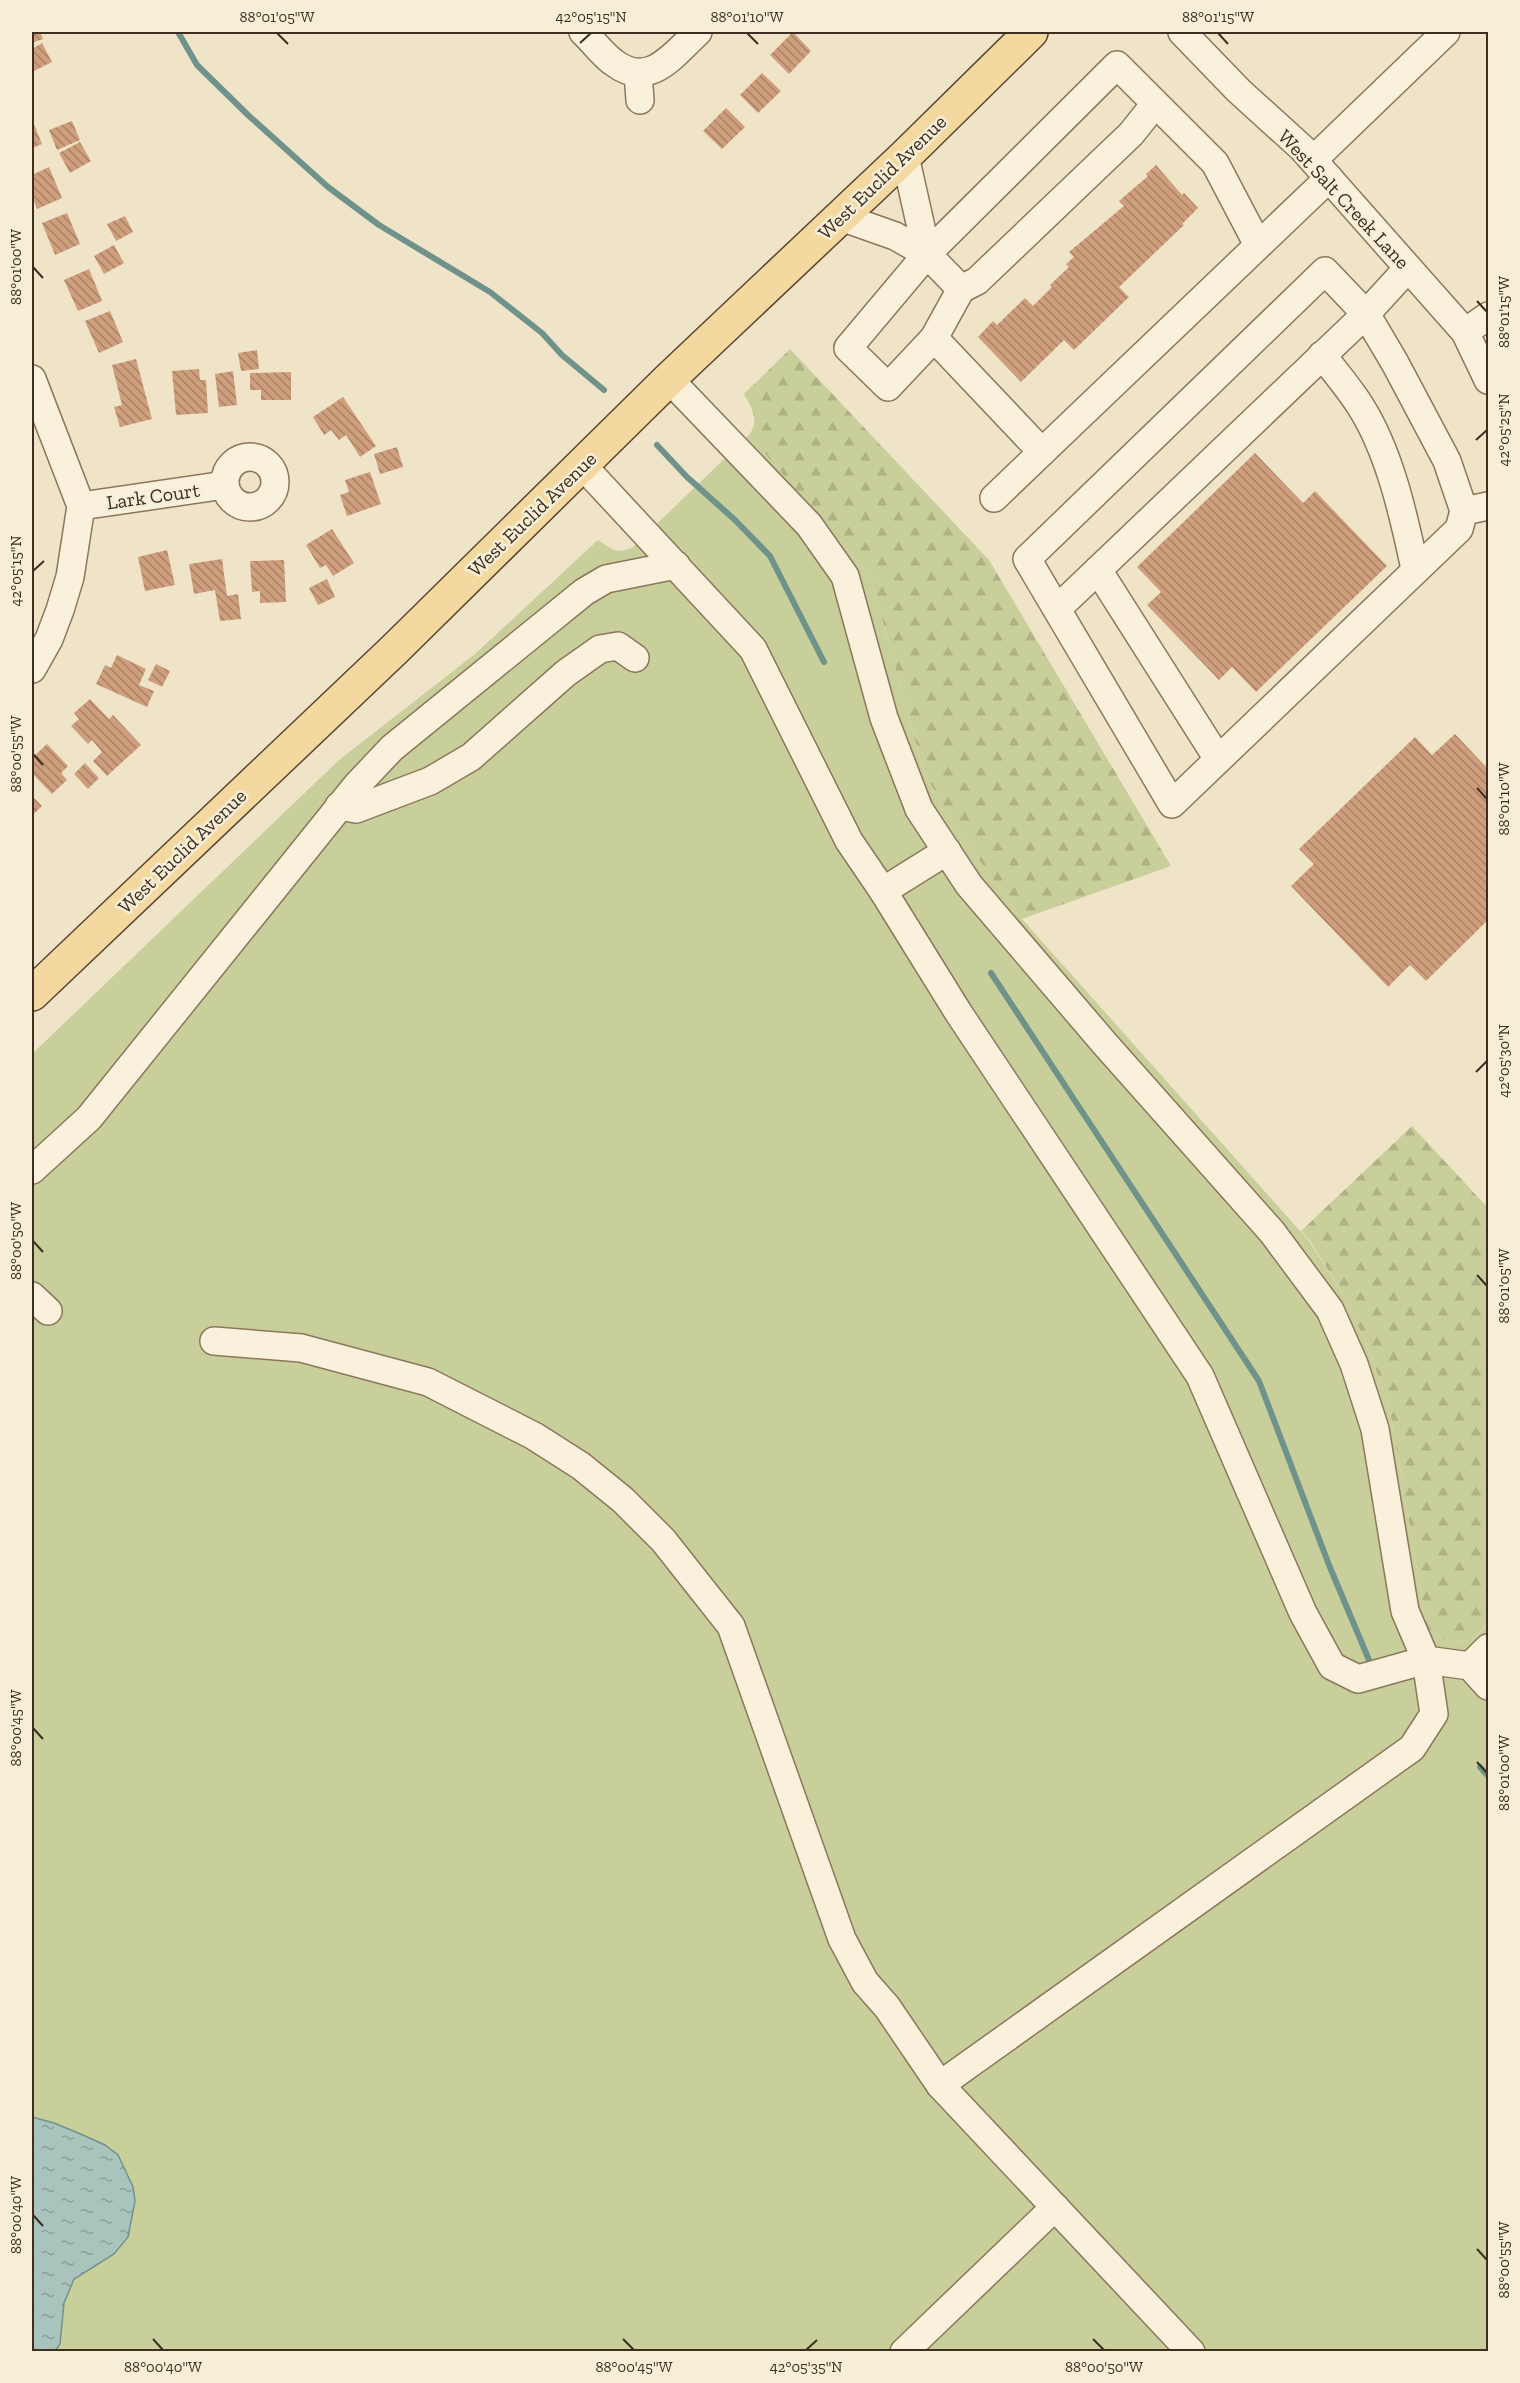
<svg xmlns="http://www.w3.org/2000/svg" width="1520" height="2383" viewBox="0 0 1520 2383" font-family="'Zilla Slab',serif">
<defs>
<pattern id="forest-firs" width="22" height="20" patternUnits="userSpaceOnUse" patternTransform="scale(1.5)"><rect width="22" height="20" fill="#c9cf9b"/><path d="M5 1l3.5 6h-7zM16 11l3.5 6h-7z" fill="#aeb285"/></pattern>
<pattern id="water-ripples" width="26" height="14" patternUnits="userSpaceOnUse" patternTransform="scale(1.5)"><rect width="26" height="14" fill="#a9c4bc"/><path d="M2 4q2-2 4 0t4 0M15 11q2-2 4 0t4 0" fill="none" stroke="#8ba098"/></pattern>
<pattern id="building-back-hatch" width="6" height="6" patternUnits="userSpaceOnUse" patternTransform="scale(1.5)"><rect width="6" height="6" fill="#cf9f7d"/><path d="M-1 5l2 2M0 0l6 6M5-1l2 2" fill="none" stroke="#a98266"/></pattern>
</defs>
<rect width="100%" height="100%" fill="#f0e4c8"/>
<g fill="url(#forest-firs)">
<path d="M 790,349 L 989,560 L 1171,866 L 1022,919 L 958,831 L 924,773 L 871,578 L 749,435 C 760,420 752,409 744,394 Z"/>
<path d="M 1412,1126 L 1488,1208 L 1488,1623 L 1471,1641 L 1448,1642 L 1427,1628 L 1390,1411 L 1374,1364 L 1348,1302 L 1310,1241 L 1301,1231 Z"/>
</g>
<path fill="#c9cf9b" d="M 749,435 L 871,578 L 924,773 L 958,831 L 1022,919 L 1309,1241 L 1348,1302 L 1374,1364 L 1390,1411 L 1427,1628 L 1448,1642 L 1471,1641 L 1488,1624 L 1488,2351 L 32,2352 L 32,1054 L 339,760 L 475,654 L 598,540 C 612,549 617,555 633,547 Z"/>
<path fill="url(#water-ripples)" stroke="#6f938a" stroke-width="1.5" d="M 32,2117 L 54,2123 L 83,2135 L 105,2145 L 118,2155 L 133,2187 L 135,2201 L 128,2237 L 114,2254 L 74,2279 L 64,2303 L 60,2344 L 55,2351 L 32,2351 Z"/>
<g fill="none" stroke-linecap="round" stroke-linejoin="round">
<g stroke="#6f938a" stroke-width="6">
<path d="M 178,32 L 197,65 L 248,115 L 328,187 L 379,225 L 490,292 L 542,333 L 562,355 L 604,390"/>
<path d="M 657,445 L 687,477 L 735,520 L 770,556 L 824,662"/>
<path d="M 991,973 L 1259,1381 L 1329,1565 L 1369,1660"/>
<path d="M 1480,1767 L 1488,1776"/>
</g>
</g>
<g fill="url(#building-back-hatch)">
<path d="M 32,32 L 40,32 L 43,39 L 32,43 Z"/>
<path d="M 793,32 L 811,51 L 789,74 L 770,55 Z"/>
<path d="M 42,43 L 52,62 L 32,72 L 32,49 Z"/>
<path d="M 762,73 L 781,91 L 758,113 L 740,95 Z"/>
<path d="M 726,108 L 745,127 L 722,149 L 703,131 Z"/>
<path d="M 32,119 L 42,144 L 32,148 Z"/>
<path d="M 72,121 L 80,140 L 57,150 L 49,130 Z"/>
<path d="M 80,142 L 91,161 L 70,173 L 59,153 Z"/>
<path d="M 1156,165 L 1182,195 L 1184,193 L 1198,208 L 1182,224 L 1184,225 L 1119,287 L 1129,297 L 1074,350 L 1064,340 L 1021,382 L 978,337 L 993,321 L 997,325 L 1025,298 L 1033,306 L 1052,287 L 1050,285 L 1069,267 L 1066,264 L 1074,257 L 1069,252 L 1124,206 L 1119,201 L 1148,176 L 1146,174 Z"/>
<path d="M 49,167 L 62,198 L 37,209 L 32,195 L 32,175 Z"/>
<path d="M 67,213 L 80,244 L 55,255 L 42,223 Z"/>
<path d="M 125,216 L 133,232 L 116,241 L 107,224 Z"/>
<path d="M 114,245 L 124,263 L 104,274 L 94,256 Z"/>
<path d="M 89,269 L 102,301 L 78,311 L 64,280 Z"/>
<path d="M 110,311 L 123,342 L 99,353 L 85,321 Z"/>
<path d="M 257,350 L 259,369 L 241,371 L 238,353 Z"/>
<path d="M 136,359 L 152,419 L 120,427 L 114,407 L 122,405 L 112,365 Z"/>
<path d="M 199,369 L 200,380 L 206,380 L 208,413 L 176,415 L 172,371 Z"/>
<path d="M 233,371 L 237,405 L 219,407 L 215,374 Z"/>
<path d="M 291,372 L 291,400 L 261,400 L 261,390 L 250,390 L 250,373 Z"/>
<path d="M 343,397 L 376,446 L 360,457 L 346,435 L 339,440 L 331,430 L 324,435 L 313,417 Z"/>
<path d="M 397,447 L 403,467 L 380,474 L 374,454 Z"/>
<path d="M 1255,453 L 1303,503 L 1315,491 L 1387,566 L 1256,692 L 1232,667 L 1219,680 L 1147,605 L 1161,592 L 1137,567 Z"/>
<path d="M 370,472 L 381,504 L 347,516 L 340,495 L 349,492 L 345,480 Z"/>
<path d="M 332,529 L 354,563 L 333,576 L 326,565 L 320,568 L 306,545 Z"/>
<path d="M 167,550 L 175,585 L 145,591 L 138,557 Z"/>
<path d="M 222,559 L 227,596 L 238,594 L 241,619 L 220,621 L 215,590 L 194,594 L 189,564 Z"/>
<path d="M 284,560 L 286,602 L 260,603 L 260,591 L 252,592 L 250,561 Z"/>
<path d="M 327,579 L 335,597 L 318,605 L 309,588 Z"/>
<path d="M 117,655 L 146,669 L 139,685 L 154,691 L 147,707 L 96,684 L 105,665 L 111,668 Z"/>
<path d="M 156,664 L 170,671 L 162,687 L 148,680 Z"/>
<path d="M 90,699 L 109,719 L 113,715 L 141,745 L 107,776 L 93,761 L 102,752 L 92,740 L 88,744 L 71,726 L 79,719 L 74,713 Z"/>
<path d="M 1455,734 L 1488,769 L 1488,920 L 1426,981 L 1410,965 L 1388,987 L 1291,886 L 1314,864 L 1299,849 L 1415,737 L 1432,755 Z"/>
<path d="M 47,744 L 68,766 L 61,773 L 67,780 L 52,794 L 32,773 L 32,758 Z"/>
<path d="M 85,763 L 99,778 L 88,789 L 74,774 Z"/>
<path d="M 32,796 L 42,806 L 32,816 Z"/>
</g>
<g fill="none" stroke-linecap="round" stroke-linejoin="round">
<g stroke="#8d765c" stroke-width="30">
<g id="minor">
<path d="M 583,32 C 593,41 602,54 613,62 C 649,90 673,55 698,32"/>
<path d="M 1182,32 L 1239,91 L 1303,149 L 1465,332 L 1488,380"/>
<path d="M 638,73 L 640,100"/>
<path d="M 905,156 L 927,254"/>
<path d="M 1313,160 L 1446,32"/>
<path d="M 841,217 L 895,236 L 927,254 L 961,289 L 934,338 L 1042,452 L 1329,178"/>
<path d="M 1408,268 L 1366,314 L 1395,363 L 1447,461 L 1464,511 L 1488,506"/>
<path d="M 961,289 L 977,281 L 1131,134 L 1155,104"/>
<path d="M 1465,332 L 1488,316"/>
<path d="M 934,338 L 888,387 L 848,348 L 927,254 L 1117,65 L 1215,163 L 1258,245"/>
<path d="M 1322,355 C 1335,372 1350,389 1361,407 C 1390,453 1404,517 1415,569"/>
<path d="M 32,379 L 81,506 L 70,577 L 60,610 L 49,639 L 32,669"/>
<path d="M 669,379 L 809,525 L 845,576 L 884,718 L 919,809 L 969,885 L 1105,1044 L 1272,1232 L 1330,1310 L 1354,1364 L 1375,1429 L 1405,1611 L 1426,1660 L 1434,1714 L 1412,1748 L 940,2085"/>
<circle cx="250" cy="482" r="25"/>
<path d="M 582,465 L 753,649 L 849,841 L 883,891 L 958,1012 L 1200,1376 L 1303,1613 L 1332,1666 L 1358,1679 L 1426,1660 L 1470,1666 L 1488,1686"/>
<path d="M 994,498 L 1042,452"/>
<path d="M 81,506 L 225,485"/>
<path d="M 1098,570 L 1218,759"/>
<path d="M 1057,609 L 1366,314 L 1325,271 L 1027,559 L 1172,804 L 1459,529 L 1464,511"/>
<path d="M 339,806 L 356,809 L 430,781 L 471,757 L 566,673 L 600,649 L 618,646 L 635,658"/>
<path d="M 883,891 L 947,851"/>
<path d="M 32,1170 L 89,1118 L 357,785 L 392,748 L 584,592 L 606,579 L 676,565"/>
<path d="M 32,1296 L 48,1311"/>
<path d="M 214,1341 L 301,1348 L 428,1382 L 534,1436 L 581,1466 L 623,1500 L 663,1540 L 731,1626 L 842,1939 L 865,1982 L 887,2007 L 940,2085 L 1191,2352"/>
<path d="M 1470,1666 L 1488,1648"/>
<path d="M 904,2352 L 1055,2207"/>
</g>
</g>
<g stroke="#5b4430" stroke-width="36">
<path id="major" d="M 32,994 L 395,649 L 669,379 L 905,156 L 1031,32"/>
</g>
<use href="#minor" stroke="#faf1dc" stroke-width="27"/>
<use href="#major" stroke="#f3d9a0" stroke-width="33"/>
</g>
<path fill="none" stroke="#3d2e20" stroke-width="2" d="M 277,33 L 288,44M 747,33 L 758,44M 1218,33 L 1228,44M 580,43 L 591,33M 33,267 L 43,278M 1477,301 L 1487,312M 1476,440 L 1487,430M 33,571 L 44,561M 33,754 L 43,765M 1477,788 L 1487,799M 1476,1072 L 1487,1061M 33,1241 L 43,1252M 1477,1275 L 1487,1286M 33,1728 L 43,1739M 1477,1762 L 1487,1773M 33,2215 L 43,2226M 1477,2249 L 1487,2260M 153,2339 L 163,2350M 623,2339 L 634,2350M 1093,2339 L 1104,2350M 806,2350 L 817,2340"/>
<g text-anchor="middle" stroke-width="5" stroke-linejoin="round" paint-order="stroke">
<g font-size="20" fill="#3d2e20" stroke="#f7eed8">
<text transform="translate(882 177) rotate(-44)" y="7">West Euclid Avenue</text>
<text transform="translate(1344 199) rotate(47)" y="7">West Salt Creek Lane</text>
<text transform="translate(153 496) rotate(-8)" y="7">Lark Court</text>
<text transform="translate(532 514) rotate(-44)" y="7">West Euclid Avenue</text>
<text transform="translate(182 851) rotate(-44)" y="7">West Euclid Avenue</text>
</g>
</g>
<rect width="1520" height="2383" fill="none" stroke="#f7eed8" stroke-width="66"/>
<rect x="33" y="33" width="1454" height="2317" fill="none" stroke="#3d2e20" stroke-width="2"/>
<g font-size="15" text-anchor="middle" fill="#3d2e20">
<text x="277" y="22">88°01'05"W</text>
<text x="591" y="22">42°05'15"N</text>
<text x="747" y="22">88°01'10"W</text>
<text x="1218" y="22">88°01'15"W</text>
<text transform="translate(16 267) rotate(-90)" y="5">88°01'00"W</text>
<text transform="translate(1504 312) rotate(-90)" y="5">88°01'15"W</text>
<text transform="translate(1504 430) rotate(-90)" y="5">42°05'25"N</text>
<text transform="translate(16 571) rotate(-90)" y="5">42°05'15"N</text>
<text transform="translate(16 754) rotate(-90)" y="5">88°00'55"W</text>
<text transform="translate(1504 799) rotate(-90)" y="5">88°01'10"W</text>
<text transform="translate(1504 1061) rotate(-90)" y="5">42°05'30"N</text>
<text transform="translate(16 1241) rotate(-90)" y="5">88°00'50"W</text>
<text transform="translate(1504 1286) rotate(-90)" y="5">88°01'05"W</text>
<text transform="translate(16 1728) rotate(-90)" y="5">88°00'45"W</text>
<text transform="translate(1504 1773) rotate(-90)" y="5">88°01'00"W</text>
<text transform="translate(16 2215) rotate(-90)" y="5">88°00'40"W</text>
<text transform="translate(1504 2260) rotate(-90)" y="5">88°00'55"W</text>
<text x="163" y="2372">88°00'40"W</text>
<text x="634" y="2372">88°00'45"W</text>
<text x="806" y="2372">42°05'35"N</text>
<text x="1104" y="2372">88°00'50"W</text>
</g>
</svg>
